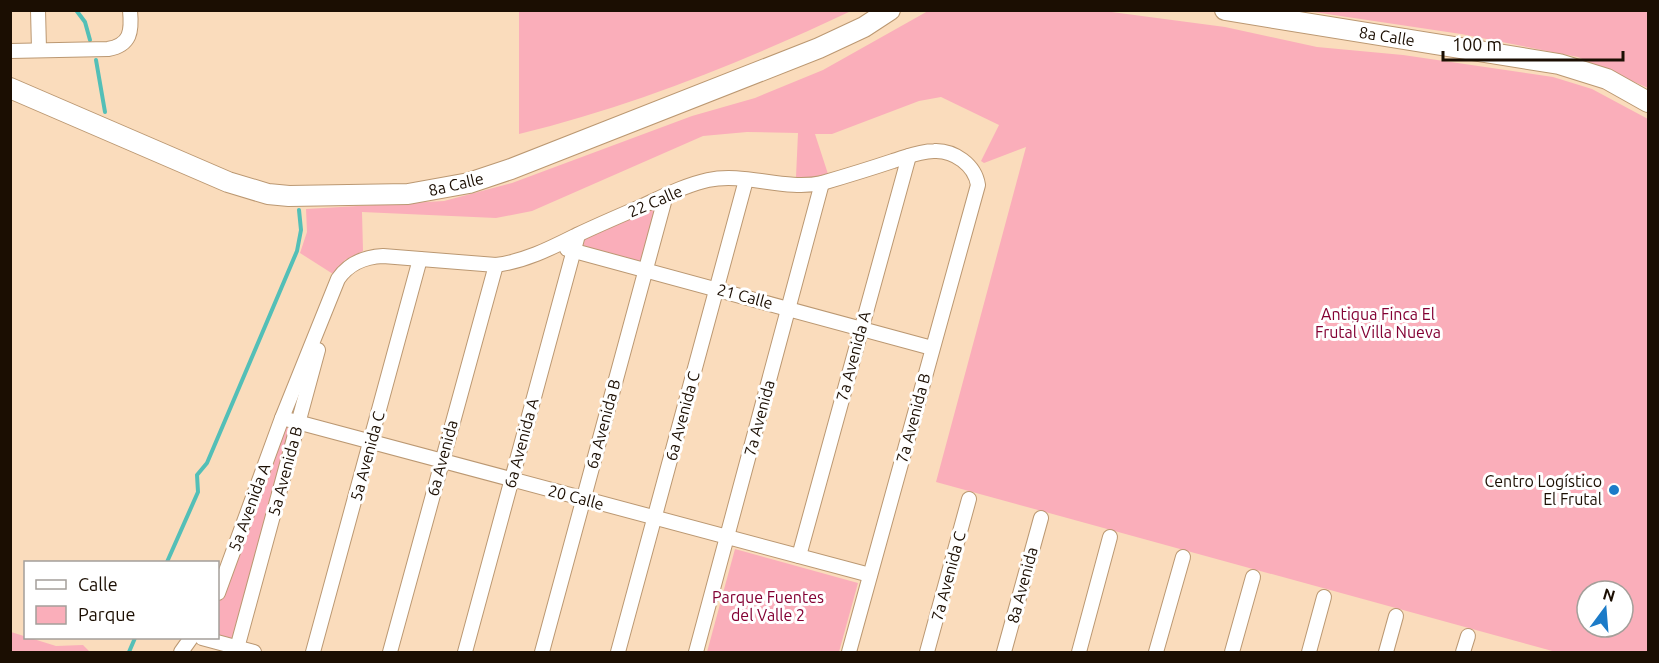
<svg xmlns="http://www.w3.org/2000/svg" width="1659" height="663" viewBox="0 0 1659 663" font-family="Ubuntu,sans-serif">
<rect width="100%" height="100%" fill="#fadcbc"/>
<g fill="#faaeba" fill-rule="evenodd">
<path d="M 519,11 L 519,10 L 851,11 C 745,61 634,106 519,134 Z"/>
<path d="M 928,11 L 1104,11 L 1225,27 L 1317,47 L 1403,55 L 1553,77 L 1592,89 L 1648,119 L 1648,652 L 1556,652 L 936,482 L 1026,147 L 984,163 L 981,161 L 999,125 L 941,97 L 919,101 L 832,134 L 815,134 L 828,174 L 812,177 L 796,177 L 798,133 L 747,132 L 703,136 L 532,211 L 496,218 L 362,212 L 363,251 L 345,260 L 333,274 L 300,253 L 307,232 L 306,209 L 444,201 L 512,183 L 692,116 L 755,98 L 823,70 ZM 1587,591 L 1623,591 L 1623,627 L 1587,627 Z"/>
<path d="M 1307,11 L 1648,11 L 1648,88 L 1578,57 L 1461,34 Z"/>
<path d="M 666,195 L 644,270 L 574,251 L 578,235 Z"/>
<path d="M 282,418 L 298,422 L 238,648 L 218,638 L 218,593 Z"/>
<path d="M 735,549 L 858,583 L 839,652 L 707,652 Z"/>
<path d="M 11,632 L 56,646 L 83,645 L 90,652 L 11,652 Z"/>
</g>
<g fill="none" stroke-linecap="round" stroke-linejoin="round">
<g stroke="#53bfb7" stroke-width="4">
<path d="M 76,10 L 85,22 L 90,40"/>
<path d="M 96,60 L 105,112"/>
<path d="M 167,562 L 198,492 L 197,475 L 207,463 L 297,251 L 301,230 L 299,210"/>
<path d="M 129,652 L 135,638"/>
</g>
<g stroke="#bb9872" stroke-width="16">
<g id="street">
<path d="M 38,10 L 39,49"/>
<path d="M 10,51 L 108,49 C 131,45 132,31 130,10"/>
<path d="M 567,249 L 932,348"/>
<path d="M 282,418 L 870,575"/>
<path d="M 799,556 L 909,156"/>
<path d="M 218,593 L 282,418 L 338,279 C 349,263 364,257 383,256 L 496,265 C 526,261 551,248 577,235 C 598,225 619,216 640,207 C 662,197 685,185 708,180 C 745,172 784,191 822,183 C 846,176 869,169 893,161 C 906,157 920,151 934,151 C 954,150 975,165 978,185 L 849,652"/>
<path d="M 202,638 L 254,652"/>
<path d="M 181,652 L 191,638"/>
<path d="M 236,652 L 318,350"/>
<path d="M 313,652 L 420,259"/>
<path d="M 390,652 L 496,265"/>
<path d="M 465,652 L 578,235"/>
<path d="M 542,652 L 666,195"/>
<path d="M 618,652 L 746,180"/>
<path d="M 696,652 L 822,183"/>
<path d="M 927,652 L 969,499"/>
<path d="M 1004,652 L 1041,518"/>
<path d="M 1079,652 L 1110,537"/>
<path d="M 1156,652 L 1183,557"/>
<path d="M 1232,652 L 1253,577"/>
<path d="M 1309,652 L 1324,597"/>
<path d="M 1386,652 L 1396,616"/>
<path d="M 1463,652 L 1468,636"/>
</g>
</g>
<g stroke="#bb9872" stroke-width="22">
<g id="secondary">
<path d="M 1225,10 L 1559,64 L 1607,79 L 1648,102"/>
<path d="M 10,88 L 228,182 L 268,194 L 289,196 L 408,194 L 469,183 L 511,169 L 819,48 L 864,27 L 890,10"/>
</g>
</g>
<use href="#street" stroke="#fff" stroke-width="14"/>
<use href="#secondary" stroke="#fff" stroke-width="20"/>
</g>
<circle fill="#1c7bc8" stroke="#fff" stroke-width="2" cx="1614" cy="490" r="6"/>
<g text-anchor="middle" stroke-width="6" stroke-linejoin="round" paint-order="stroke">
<g font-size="16" fill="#1b0e02" stroke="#fff">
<text transform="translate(1387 36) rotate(9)" y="6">8a Calle</text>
<text transform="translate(456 184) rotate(-13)" y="6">8a Calle</text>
<text transform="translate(655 201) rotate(-23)" y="6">22 Calle</text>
<text transform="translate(745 296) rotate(15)" y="6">21 Calle</text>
<text transform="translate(853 356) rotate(-75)" y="6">7a Avenida A</text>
<text transform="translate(682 416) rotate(-75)" y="6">6a Avenida C</text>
<text transform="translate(759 418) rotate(-75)" y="6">7a Avenida</text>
<text transform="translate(913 418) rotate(-75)" y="6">7a Avenida B</text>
<text transform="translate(603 424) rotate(-75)" y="6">6a Avenida B</text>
<text transform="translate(521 443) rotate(-75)" y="6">6a Avenida A</text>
<text transform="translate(367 456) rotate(-75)" y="6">5a Avenida C</text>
<text transform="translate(442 458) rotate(-75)" y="6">6a Avenida</text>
<text transform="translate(285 471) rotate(-75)" y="6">5a Avenida B</text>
<text transform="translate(576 497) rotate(15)" y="6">20 Calle</text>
<text transform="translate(249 507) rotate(-70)" y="6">5a Avenida A</text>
<text transform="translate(948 576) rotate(-75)" y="6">7a Avenida C</text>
<text transform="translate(1022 585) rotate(-75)" y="6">8a Avenida</text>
</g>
<g font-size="16" fill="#830033" stroke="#fff">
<text x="1378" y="320">Antigua Finca El<tspan x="1378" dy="18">Frutal Villa Nueva</tspan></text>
<text x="768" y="603">Parque Fuentes<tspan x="768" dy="18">del Valle 2</tspan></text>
</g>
<g font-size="16" fill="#1b0e02" stroke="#fff" text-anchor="end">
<text x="1602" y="487">Centro Logístico<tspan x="1602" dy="18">El Frutal</tspan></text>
</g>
</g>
<rect width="1659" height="663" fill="none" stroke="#1b0e02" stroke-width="24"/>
<rect x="24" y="561" width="195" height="78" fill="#ffffff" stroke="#a49f9a" stroke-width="1.5"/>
<rect x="36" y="580" width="30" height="9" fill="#ffffff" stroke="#a49f9a" stroke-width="1.5"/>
<text x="78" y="591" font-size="18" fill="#1b0e02">Calle</text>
<rect x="36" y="606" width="30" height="18" fill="#faaeba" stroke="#a49f9a" stroke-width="1.5"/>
<text x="78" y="621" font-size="18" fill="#1b0e02">Parque</text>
<g transform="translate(1605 609) rotate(16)"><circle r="28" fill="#ffffff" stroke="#a49f9a" stroke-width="1.5"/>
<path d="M0-4.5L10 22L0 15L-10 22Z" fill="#1c7bc8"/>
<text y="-9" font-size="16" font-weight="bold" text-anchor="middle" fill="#1b0e02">N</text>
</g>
<path d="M1443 51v9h180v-9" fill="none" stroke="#1b0e02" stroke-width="3"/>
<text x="1452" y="51" font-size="18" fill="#1b0e02" stroke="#ffffff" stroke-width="4.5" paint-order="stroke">100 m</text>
</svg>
